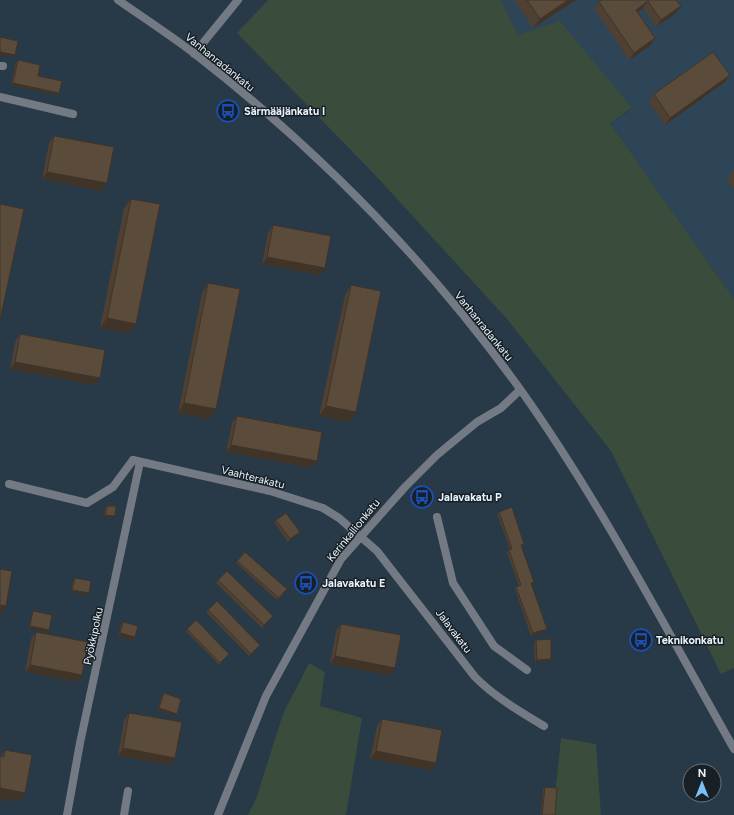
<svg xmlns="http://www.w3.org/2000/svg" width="734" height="815" viewBox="0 0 734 815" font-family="Figtree,sans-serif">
<rect width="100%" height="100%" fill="#283948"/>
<path fill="#2e4457" d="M 501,0 L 734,0 L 734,299 L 610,123 L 632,109 L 518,35 Z"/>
<g fill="#3a4c3c">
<path d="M 268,0 L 501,0 L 518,35 L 560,21 L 632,108 L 610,123 L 734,299 L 734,668 L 721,674 L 611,451 L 507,319 L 376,176 L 237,33 Z"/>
<path d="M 309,663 L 325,672 L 320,706 L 362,718 L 346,815 L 248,815 L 256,799 L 283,714 Z"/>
<path d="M 561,738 L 596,744 L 601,815 L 553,815 Z"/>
</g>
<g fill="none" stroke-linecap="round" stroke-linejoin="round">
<g stroke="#747a83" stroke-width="8">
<path d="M 0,66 L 3,66"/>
<path d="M 0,97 L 73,114"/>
<path d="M 9,484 L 87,503 L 113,487 L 133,460"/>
<path d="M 437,517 L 453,583 L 494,646 L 527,670"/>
<path d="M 67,815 L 80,743 L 140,462"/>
<path d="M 124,815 L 128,791"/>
</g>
<g stroke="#747a83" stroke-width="8">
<path d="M 194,54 L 238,0"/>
<path d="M 133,460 L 270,491 L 323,508 L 339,518 L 377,551 L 475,677 C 495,697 519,711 544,726"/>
<path d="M 218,815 L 266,696 L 341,559 L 405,487 L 437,455 L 477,422 L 501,408 L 520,390"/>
</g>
<path stroke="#747a83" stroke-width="8" d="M 118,0 C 144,18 170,35 195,54 C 317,149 429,263 520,389 C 601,503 665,627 734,749"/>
</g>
<g fill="#4e4032">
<path d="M 514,0 L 576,0 L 533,28 Z"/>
<path d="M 676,0 L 681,6 L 676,13 L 656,27 L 643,8 L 638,12 L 655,38 L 650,46 L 629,60 L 594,9 L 599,2 Z"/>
<path d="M 18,60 L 38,76 L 57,95 L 11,85 L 16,62 Z"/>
<path d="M 730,75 L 725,82 L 665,125 L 649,102 L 654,94 Z"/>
<path d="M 54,136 L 102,191 L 42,179 L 49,143 Z"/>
<path d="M 733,170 L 734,170 L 734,190 L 727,180 Z"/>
<path d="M 131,199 L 129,333 L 100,328 L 124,208 Z"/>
<path d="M 273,225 L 320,275 L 262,264 L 268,233 Z"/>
<path d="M 208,283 L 216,409 L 209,419 L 178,413 L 202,293 Z"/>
<path d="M 351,285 L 349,422 L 319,416 L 345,295 Z"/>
<path d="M 20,334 L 95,385 L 10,369 L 15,342 Z"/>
<path d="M 237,416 L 317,461 L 311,468 L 226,452 L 232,423 Z"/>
<path d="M 107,506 L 113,518 L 104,517 L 105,508 Z"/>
<path d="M 499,512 L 524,544 L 522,547 L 532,584 L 531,585 L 547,629 L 545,631 L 531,636 L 515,589 L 516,587 L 519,586 L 507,552 L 510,549 L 497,514 Z"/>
<path d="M 276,520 L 300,532 L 298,534 L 288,542 L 274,522 Z"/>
<path d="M 237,561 L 287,589 L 277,600 L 236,563 Z"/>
<path d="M 75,578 L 87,595 L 71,592 L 73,581 Z"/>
<path d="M 218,580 L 271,618 L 262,628 L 216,583 Z"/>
<path d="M 208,610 L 260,645 L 249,656 L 206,612 Z"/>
<path d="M 33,611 L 49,630 L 47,633 L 29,628 L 32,614 Z"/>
<path d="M 123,622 L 135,637 L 133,640 L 118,636 L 121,625 Z"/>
<path d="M 341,624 L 390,675 L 330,664 L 336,631 Z"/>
<path d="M 187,629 L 229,654 L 219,665 L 186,631 Z"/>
<path d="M 36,632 L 77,682 L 25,672 L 31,639 Z"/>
<path d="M 536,640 L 551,659 L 550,662 L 535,662 L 534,642 Z"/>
<path d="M 164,693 L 175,716 L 157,710 L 162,696 Z"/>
<path d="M 129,713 L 170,765 L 118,756 L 124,720 Z"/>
<path d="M 382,719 L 436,763 L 431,770 L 370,759 L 377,726 Z"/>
<path d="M 5,750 L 18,802 L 1,756 Z"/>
<path d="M 545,787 L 555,815 L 541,815 L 543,789 Z"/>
</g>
<g fill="#403429">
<path d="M 568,0 L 576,0 L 533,28 L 540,19 Z"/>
<path d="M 648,1 L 643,8 L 631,17 L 636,10 Z"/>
<path d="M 681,6 L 676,13 L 656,27 L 661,20 Z"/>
<path d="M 655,38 L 650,46 L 629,60 L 634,53 Z"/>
<path d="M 0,52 L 15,55 L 13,57 L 0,55 Z"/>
<path d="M 730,75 L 725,82 L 665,125 L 670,118 Z"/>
<path d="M 13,83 L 59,93 L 57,95 L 11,85 Z"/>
<path d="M 47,172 L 107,183 L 102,191 L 42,179 Z"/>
<path d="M 267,257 L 325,268 L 320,275 L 262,264 Z"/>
<path d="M 107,318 L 136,324 L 129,333 L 100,328 Z"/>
<path d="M 15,362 L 100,378 L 95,385 L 10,369 Z"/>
<path d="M 184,403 L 216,409 L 209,419 L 178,413 Z"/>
<path d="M 326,406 L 356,412 L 349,422 L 319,416 Z"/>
<path d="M 231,445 L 317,461 L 311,468 L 226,452 Z"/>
<path d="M 105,515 L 115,516 L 113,518 L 104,517 Z"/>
<path d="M 300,532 L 298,534 L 288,542 L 290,539 Z"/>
<path d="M 72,590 L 89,593 L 87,595 L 71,592 Z"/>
<path d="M 0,605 L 6,606 L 1,614 L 0,614 Z"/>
<path d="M 30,626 L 49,630 L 47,633 L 29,628 Z"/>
<path d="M 547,629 L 545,631 L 531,636 L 533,633 Z"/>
<path d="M 120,633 L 135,637 L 133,640 L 118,636 Z"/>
<path d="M 335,656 L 395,668 L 390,675 L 330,664 Z"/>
<path d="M 551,659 L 550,662 L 535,662 L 537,660 Z"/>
<path d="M 30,665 L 82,675 L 77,682 L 25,672 Z"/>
<path d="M 159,708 L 177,714 L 175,716 L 157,710 Z"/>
<path d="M 123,748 L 175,758 L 170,765 L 118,756 Z"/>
<path d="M 376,751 L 436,763 L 431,770 L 370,759 Z"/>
<path d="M 0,788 L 25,793 L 18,802 L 0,799 Z"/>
</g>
<g fill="#5b4b3a" stroke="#403429">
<path d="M 527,0 L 568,0 L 540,19 Z"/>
<path d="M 602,0 L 676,0 L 681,6 L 661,20 L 648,1 L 636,10 L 655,38 L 634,53 L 599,2 Z"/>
<path d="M 0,37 L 18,41 L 15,55 L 0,52 Z"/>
<path d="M 713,52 L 730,75 L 670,118 L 654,94 Z"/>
<path d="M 18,60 L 40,65 L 38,76 L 62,81 L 59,93 L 13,83 Z"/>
<path d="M 54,136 L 114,147 L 107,183 L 47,172 Z"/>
<path d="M 131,199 L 160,204 L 136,324 L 107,318 Z"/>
<path d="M 0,204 L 24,209 L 0,320 Z"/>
<path d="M 273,225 L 331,236 L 325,268 L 267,257 Z"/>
<path d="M 208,283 L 240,289 L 216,409 L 184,403 Z"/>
<path d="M 351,285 L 381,291 L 356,412 L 326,406 Z"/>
<path d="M 20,334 L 105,350 L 100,378 L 15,362 Z"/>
<path d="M 237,416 L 322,432 L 317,461 L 231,445 Z"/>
<path d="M 107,506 L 116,506 L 115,516 L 105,515 Z"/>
<path d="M 512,507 L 524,544 L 521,545 L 534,582 L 531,583 L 547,629 L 533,633 L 516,587 L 521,585 L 509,550 L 512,549 L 499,512 Z"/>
<path d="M 286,513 L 300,532 L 290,539 L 276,520 Z"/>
<path d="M 245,552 L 287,589 L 279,598 L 237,561 Z"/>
<path d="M 0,569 L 12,571 L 6,606 L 0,605 Z"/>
<path d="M 227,571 L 273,616 L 264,625 L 218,580 Z"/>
<path d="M 75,578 L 91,581 L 89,593 L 72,590 Z"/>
<path d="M 217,601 L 260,645 L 251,654 L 208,610 Z"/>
<path d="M 33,611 L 52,615 L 49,630 L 30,626 Z"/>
<path d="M 196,620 L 229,654 L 220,663 L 187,629 Z"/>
<path d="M 123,622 L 138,626 L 135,637 L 120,633 Z"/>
<path d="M 341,624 L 401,635 L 395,668 L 335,656 Z"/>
<path d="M 36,632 L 88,642 L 82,675 L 30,665 Z"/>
<path d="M 551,639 L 551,659 L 537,660 L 536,640 Z"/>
<path d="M 164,693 L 181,699 L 177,714 L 159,708 Z"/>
<path d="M 129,713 L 182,722 L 175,758 L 123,748 Z"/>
<path d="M 382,719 L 442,730 L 436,763 L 376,751 Z"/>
<path d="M 5,750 L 32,755 L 25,793 L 0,788 L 0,756 L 4,757 Z"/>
<path d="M 545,787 L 557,788 L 555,815 L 542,815 Z"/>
</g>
<defs>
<g id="bus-ring" transform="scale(1.15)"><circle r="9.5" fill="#182026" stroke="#1a4fb4" stroke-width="1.5"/><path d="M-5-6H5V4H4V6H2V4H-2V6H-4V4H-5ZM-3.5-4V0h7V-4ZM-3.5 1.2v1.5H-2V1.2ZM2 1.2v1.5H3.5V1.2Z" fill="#1a4fb4"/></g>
</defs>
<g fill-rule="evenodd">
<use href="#bus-ring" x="228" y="111"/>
<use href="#bus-ring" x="422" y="497"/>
<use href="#bus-ring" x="306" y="583"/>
<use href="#bus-ring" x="641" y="640"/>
</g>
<g text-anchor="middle" stroke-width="3" stroke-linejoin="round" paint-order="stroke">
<g font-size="11" fill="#e8f2fb" stroke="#182026">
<text transform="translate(220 62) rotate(39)" y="4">Vanhanradankatu</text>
<text transform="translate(484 326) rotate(51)" y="4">Vanhanradankatu</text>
<text transform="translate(253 477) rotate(14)" y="4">Vaahterakatu</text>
<text transform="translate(353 530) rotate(-51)" y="4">Kerinkallionkatu</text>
<text transform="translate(454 631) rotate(53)" y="4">Jalavakatu</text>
<text transform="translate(93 636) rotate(-78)" y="4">Pyökkipolku</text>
</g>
<g font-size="11" font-weight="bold" fill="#e8f2fb" stroke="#182026" text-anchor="start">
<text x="244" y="115">Särmääjänkatu I</text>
<text x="438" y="501">Jalavakatu P</text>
<text x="322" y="587">Jalavakatu E</text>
<text x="656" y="644">Teknikonkatu</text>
</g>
</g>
<g transform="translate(702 783)"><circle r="19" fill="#182026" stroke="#6b747b"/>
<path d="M0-3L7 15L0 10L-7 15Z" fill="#7abff8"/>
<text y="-6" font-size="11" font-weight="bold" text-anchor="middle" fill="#e8f2fb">N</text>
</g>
</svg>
